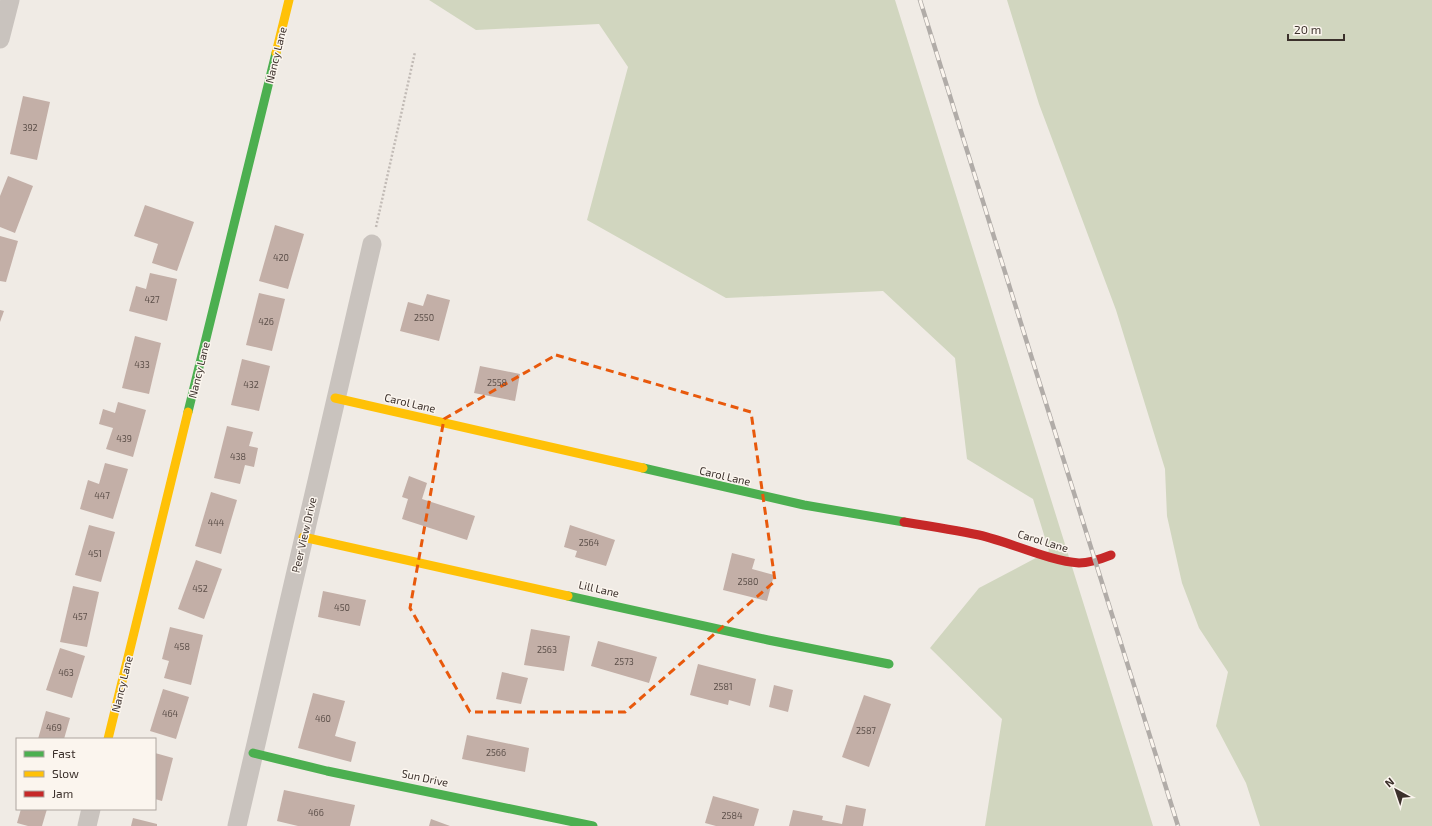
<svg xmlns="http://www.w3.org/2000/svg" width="1432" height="826" viewBox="0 0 1432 826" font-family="'Exo 2',sans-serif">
<rect width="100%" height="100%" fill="#f0ebe5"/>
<g fill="#d1d6bf">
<path d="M 429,0 L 895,0 L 1153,826 L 985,826 L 1002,719 L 930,648 L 979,588 L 1049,551 L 1033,499 L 967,459 L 955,358 L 883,291 L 726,298 L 587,220 L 628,67 L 599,24 L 476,30 Z"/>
<path d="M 1007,0 L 1432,0 L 1432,826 L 1260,826 L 1246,783 L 1216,726 L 1228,672 L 1199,628 L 1182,583 L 1167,516 L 1165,469 L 1116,310 L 1039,104 Z"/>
</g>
<g fill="#c3afa7">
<path d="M 23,96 L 50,102 L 37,160 L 10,154 Z"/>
<path d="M 8,176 L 33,186 L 15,233 L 0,227 L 0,196 Z"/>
<path d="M 145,205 L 194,222 L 177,271 L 152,263 L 158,244 L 134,236 Z"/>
<path d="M 275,225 L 304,234 L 288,289 L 259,281 Z"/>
<path d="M 0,236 L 18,241 L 6,282 L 0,281 Z"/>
<path d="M 150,273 L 177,279 L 167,321 L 129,311 L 136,286 L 146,289 Z"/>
<path d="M 259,293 L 285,299 L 272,351 L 246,345 Z"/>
<path d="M 427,294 L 450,300 L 439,341 L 400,331 L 408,302 L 423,306 Z"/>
<path d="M 0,310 L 4,311 L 0,322 Z"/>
<path d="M 135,336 L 161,343 L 149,394 L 122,388 Z"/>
<path d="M 242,359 L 270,366 L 259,411 L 231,405 Z"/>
<path d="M 480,366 L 520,374 L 515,401 L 474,393 Z"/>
<path d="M 118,402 L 146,410 L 133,457 L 106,449 L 113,428 L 99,424 L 103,409 L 115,413 Z"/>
<path d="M 227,426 L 253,432 L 249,446 L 258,448 L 254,467 L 245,465 L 240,484 L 214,478 Z"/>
<path d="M 105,463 L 128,469 L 113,519 L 80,509 L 88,480 L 99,484 Z"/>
<path d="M 409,476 L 427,483 L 422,499 L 475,516 L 467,540 L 402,519 L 408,499 L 402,497 Z"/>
<path d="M 211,492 L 237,500 L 221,554 L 195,546 Z"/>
<path d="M 89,525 L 115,532 L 101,582 L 75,575 Z"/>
<path d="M 570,525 L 615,540 L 606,566 L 575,557 L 577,551 L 564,547 Z"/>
<path d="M 732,553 L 755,559 L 752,569 L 774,575 L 767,601 L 723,590 Z"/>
<path d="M 196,560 L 222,569 L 204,619 L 178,609 Z"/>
<path d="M 73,586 L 99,592 L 87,647 L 60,642 Z"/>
<path d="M 323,591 L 366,600 L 360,626 L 318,617 Z"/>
<path d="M 170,627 L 203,635 L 191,685 L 164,678 L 169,661 L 162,659 Z"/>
<path d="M 531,629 L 570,636 L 564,671 L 524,665 Z"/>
<path d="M 598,641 L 657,657 L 649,683 L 591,666 Z"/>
<path d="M 60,648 L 85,656 L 72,698 L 46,690 Z"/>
<path d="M 698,664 L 756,679 L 750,706 L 729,700 L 728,705 L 690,695 Z"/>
<path d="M 502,672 L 528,678 L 521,704 L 496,699 Z"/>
<path d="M 774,685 L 793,690 L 788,712 L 769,707 Z"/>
<path d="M 163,689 L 189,697 L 176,739 L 150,731 Z"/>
<path d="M 313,693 L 345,701 L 335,736 L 356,742 L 351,762 L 298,748 Z"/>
<path d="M 864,695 L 891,704 L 869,767 L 842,757 Z"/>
<path d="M 46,711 L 70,718 L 64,739 L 38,739 Z"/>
<path d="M 467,735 L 529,748 L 525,772 L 462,759 Z"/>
<path d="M 155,753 L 173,758 L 162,801 L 155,799 Z"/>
<path d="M 284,790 L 355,805 L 350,826 L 298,826 L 277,821 Z"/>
<path d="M 713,796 L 759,809 L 754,826 L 716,826 L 705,823 Z"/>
<path d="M 846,805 L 866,809 L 863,826 L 789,826 L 793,810 L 823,816 L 822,820 L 842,824 Z"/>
<path d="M 21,809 L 47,809 L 42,826 L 28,826 L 17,823 Z"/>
<path d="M 133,818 L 157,824 L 157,826 L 131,826 Z"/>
<path d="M 431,819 L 450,826 L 429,826 Z"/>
</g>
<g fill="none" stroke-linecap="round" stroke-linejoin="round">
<path stroke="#c2bbb6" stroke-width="2.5" stroke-dasharray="2 2" stroke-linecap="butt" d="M 376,227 L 415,52"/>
<g stroke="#c9c3be" stroke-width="19">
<path d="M 0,39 L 10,0"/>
<path d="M 87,826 L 91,809"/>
<path d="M 237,826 L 372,244"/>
</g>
<g stroke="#4caf50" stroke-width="9">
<path d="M 188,412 L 276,53"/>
<path d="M 643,468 L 804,505 L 904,522"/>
<path d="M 568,596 L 768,640 L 889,664"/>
<path d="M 253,753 L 327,771 L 593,826"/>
</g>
<g stroke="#ffc107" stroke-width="9">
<path d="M 276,53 L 289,0"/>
<path d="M 335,398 L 643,468"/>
<path d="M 303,537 L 568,596"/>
<path d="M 108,739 L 188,412"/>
</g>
<path stroke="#c62828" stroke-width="9" d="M 904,522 C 929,526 954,530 979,535 C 1010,542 1049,561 1079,563 C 1090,563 1101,559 1111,555"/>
<g stroke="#b1aca8" stroke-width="4.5">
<path id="rail" d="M 920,0 L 1178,826"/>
</g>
<use href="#rail" stroke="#fbf5ee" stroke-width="3" stroke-dasharray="9" stroke-linecap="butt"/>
</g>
<path fill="none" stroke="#e8590c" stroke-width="3" stroke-dasharray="8 5" stroke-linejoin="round" d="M 556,355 L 751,412 L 775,581 L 625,712 L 470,712 L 410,608 L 444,419 Z"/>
<g text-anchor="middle" stroke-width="3" stroke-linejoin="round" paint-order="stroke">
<g font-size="9" fill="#5d504a">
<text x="30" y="131">392</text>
<text x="281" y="261">420</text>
<text x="152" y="303">427</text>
<text x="424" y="321">2550</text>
<text x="266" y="325">426</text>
<text x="142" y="368">433</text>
<text x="497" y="386">2558</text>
<text x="251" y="388">432</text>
<text x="124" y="442">439</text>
<text x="238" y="460">438</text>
<text x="102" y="499">447</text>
<text x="216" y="526">444</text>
<text x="589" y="546">2564</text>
<text x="95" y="557">451</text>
<text x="748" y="585">2580</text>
<text x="200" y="592">452</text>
<text x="342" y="611">450</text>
<text x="80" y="620">457</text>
<text x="182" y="650">458</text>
<text x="547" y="653">2563</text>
<text x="624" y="665">2573</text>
<text x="66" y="676">463</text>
<text x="723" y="690">2581</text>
<text x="170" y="717">464</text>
<text x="323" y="722">460</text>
<text x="54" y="731">469</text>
<text x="866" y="734">2587</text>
<text x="496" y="756">2566</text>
<text x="316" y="816">466</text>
<text x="732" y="819">2584</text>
</g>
<g font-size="11" fill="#3b302b" stroke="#fbf5ee">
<text transform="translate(276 55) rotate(-76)" y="4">Nancy Lane</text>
<text transform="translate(199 370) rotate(-76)" y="4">Nancy Lane</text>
<text transform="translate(410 403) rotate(13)" y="4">Carol Lane</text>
<text transform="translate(725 476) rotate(13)" y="4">Carol Lane</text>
<text transform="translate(304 535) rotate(-77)" y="4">Peer View Drive</text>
<text transform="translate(1043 541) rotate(17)" y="4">Carol Lane</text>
<text transform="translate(599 589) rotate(13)" y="4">Lill Lane</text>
<text transform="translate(122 684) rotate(-76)" y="4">Nancy Lane</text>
<text transform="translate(425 778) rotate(12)" y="4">Sun Drive</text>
</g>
</g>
<rect x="16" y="738" width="140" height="72" fill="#fbf5ee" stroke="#aea6a0"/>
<rect x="24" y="751" width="20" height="6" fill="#4caf50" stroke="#aea6a0"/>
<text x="52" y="758" font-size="12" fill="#3b302b">Fast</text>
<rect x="24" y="771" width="20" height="6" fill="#ffc107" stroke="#aea6a0"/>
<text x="52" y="778" font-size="12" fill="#3b302b">Slow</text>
<rect x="24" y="791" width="20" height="6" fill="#c62828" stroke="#aea6a0"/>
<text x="52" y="798" font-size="12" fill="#3b302b">Jam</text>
<g transform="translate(1396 790) rotate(320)" stroke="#fbf5ee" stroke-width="3" paint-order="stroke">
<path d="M0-3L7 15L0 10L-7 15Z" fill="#3b302b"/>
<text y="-6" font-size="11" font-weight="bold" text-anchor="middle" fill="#3b302b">N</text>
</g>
<path d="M1288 34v6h56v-6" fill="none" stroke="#3b302b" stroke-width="2"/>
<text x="1294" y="34" font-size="12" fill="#3b302b" stroke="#fbf5ee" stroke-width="3" paint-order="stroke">20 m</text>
</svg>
